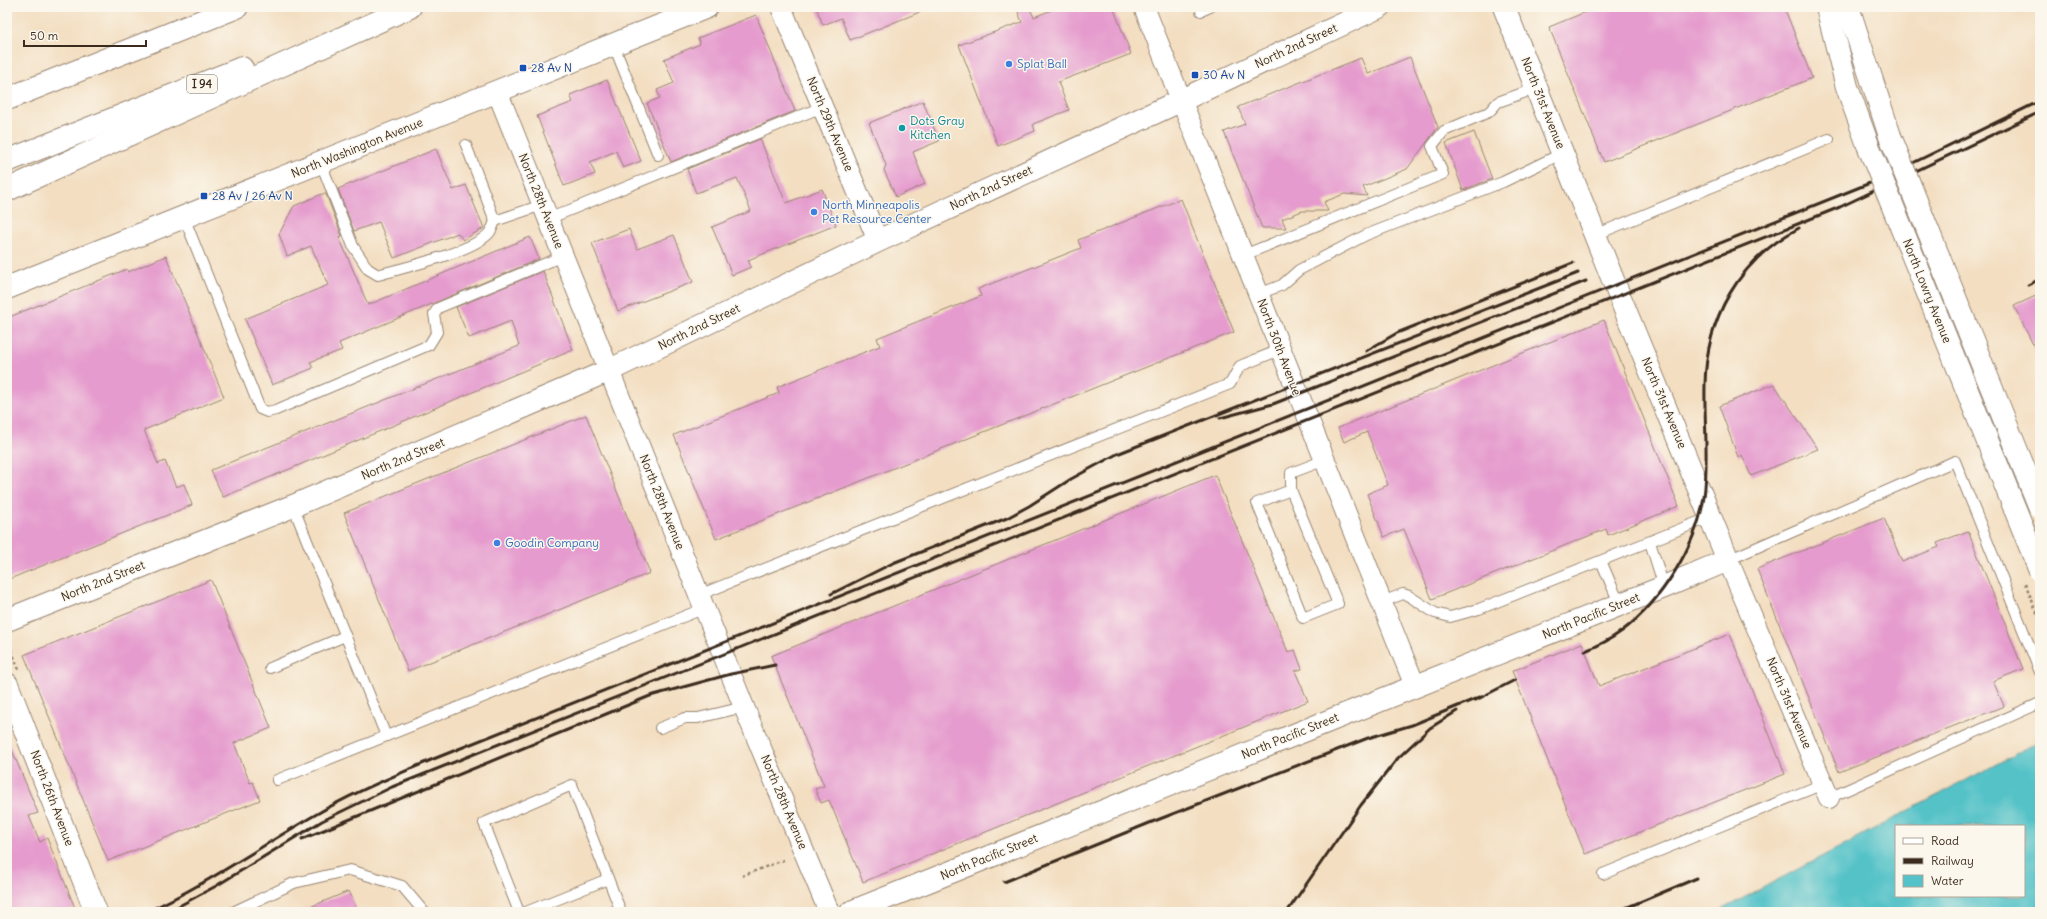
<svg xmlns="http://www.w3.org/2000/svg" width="2047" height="919" viewBox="0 0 2047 919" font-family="Delius,sans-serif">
<rect width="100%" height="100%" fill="#fbf7ec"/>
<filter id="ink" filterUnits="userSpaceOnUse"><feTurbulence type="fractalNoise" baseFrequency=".025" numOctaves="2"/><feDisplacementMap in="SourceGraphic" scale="8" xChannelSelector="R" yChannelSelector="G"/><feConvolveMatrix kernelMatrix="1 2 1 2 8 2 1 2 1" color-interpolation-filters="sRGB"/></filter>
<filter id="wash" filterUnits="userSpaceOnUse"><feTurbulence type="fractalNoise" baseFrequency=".012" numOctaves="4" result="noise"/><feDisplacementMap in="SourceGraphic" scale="16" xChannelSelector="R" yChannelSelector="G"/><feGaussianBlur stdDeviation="0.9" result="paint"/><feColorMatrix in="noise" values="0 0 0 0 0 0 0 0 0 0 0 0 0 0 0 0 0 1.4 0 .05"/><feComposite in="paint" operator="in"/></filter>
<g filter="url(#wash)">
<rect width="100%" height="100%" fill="#f3dec1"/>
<path fill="#54c2c8" stroke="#487673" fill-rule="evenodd" d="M 2040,741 L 2040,912 L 1717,912 ZM 1896,826 L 2024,826 L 2024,896 L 1896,896 Z"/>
<g id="blocks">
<g fill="#e59bce">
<path d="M 816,7 L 930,7 L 930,8 L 850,40 L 841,18 L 823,25 Z"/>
<path d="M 1016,7 L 1029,7 L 1034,17 L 1059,7 L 1113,7 L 1131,54 L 1058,82 L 1069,110 L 1033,124 L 1035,131 L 998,146 L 959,45 L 1022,22 Z"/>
<path d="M 1598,7 L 1784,7 L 1812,78 L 1604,162 L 1549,27 Z"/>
<path d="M 756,15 L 795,111 L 671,162 L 647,103 L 660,98 L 657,90 L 674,83 L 664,59 L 700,44 L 698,38 Z"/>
<path d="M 1410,57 L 1438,127 L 1407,169 L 1363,187 L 1367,196 L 1344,194 L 1324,202 L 1328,211 L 1302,211 L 1282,219 L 1286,228 L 1262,228 L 1224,132 L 1245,124 L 1238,107 L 1361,58 L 1368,74 Z"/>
<path d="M 607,80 L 641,161 L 623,168 L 616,151 L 590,162 L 595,174 L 564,186 L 537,116 L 573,102 L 570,95 Z"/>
<path d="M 923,101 L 939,141 L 913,152 L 925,184 L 896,197 L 884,170 L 886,165 L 869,123 Z"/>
<path d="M 1474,132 L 1492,179 L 1463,190 L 1446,143 Z"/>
<path d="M 760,139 L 786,203 L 822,189 L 836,225 L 748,260 L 751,267 L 732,275 L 712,227 L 751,211 L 737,178 L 696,193 L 687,169 Z"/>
<path d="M 436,149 L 453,190 L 466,185 L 484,228 L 463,240 L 458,233 L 394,258 L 379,222 L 354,231 L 338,189 Z"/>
<path d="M 322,194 L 326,194 L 342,236 L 339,237 L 368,305 L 530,237 L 539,259 L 339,343 L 342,350 L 310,362 L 313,368 L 272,385 L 245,319 L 328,285 L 311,246 L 287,256 L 279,234 L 294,206 Z"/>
<path d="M 1181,199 L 1234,332 L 716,539 L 674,435 L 779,393 L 777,387 L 880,346 L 877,338 L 981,296 L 978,289 L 1081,248 L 1078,240 Z"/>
<path d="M 629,229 L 637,249 L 674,235 L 693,282 L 618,311 L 592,243 Z"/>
<path d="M 166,256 L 224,397 L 144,430 L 158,464 L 165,461 L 176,487 L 184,484 L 192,505 L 7,580 L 7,318 L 127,269 L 128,272 Z"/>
<path d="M 543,271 L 573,350 L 223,497 L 211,470 L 519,346 L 511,321 L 469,338 L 456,307 Z"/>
<path d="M 2040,294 L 2040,359 L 2014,306 Z"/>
<path d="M 1604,320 L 1679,506 L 1608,535 L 1606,529 L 1432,599 L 1404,529 L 1384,537 L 1367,494 L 1388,485 L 1367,432 L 1344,442 L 1338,428 Z"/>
<path d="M 1774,384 L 1818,449 L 1751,476 L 1742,455 L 1738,457 L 1719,406 Z"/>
<path d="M 586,415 L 650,573 L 408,671 L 344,513 Z"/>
<path d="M 1215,475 L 1288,652 L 1295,650 L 1302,669 L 1295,671 L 1308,701 L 863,882 L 829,800 L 821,803 L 815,789 L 824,786 L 771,656 Z"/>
<path d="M 1884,518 L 1902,562 L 1939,547 L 1937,543 L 1968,531 L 2023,669 L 1993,681 L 2004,706 L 1839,772 L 1757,569 Z"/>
<path d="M 211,580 L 271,728 L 234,743 L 250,783 L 253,782 L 260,800 L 108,861 L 24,655 Z"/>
<path d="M 1730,634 L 1785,774 L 1585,854 L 1512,671 L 1582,643 L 1599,686 Z"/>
<path d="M 7,738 L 38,813 L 29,816 L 40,842 L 47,838 L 75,908 L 66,912 L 7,912 Z"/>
<path d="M 349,891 L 358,912 L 298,912 Z"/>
</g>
</g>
</g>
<g filter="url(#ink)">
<use href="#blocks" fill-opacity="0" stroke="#978470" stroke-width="1"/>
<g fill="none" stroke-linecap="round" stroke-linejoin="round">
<g stroke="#978470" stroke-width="12">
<g id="service">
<path d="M 1201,11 L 1210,7"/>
<path d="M 614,46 L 658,155"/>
<path d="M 466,145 L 495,221 L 542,205"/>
<path d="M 321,163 L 353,246 L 368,269 L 378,275 C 403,268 476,251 490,232 C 492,229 494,224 495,221"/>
<path d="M 184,217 L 260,409 L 267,412 L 276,410 L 429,345 L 437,332 L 434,314 L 438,308 L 563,256"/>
<path d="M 548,219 L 822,107"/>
<path d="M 1595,235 L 1829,139"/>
<path d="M 1244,255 L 1443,174 L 1432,146 L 1444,131 L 1489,112 L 1498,102 L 1537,88"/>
<path d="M 1259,294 L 1282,285 L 1299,270 L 1366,235 L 1503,182 L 1563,153"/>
<path d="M 1291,490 L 1257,503 L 1303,618 L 1338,604 L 1291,490 L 1291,473 L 1325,460"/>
<path d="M 293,506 L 386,736"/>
<path d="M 1650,542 L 1664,587"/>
<path d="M 1728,560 L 1955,461 L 2040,672"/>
<path d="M 1601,561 L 1620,605"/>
<path d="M 699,595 L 1230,384 L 1240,366 L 1282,349"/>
<path d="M 1382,602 L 1403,594 L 1409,596 L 1435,613 L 1450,617 L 1479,609 L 1711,517"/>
<path d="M 270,668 L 345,636"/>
<path d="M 660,728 L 685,718 L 698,718 L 744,707"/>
<path d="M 277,780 L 705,608"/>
<path d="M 1829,798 L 2040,703"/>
<path d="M 1603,874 L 1823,784"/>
<path d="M 233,912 L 294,883 L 350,870 L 402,886 L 424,912"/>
<path d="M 519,912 L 484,823 L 572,785 L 621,912"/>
<path d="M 526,912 L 608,879"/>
</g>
</g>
<g stroke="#978470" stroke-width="22">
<g id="minor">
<path d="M 781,7 L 878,241"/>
<path d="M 1144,7 L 1415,686"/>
<path d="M 497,91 L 744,707 L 829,912"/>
<path d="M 1728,560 L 1829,798"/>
</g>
</g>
<g stroke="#978470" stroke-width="24">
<g id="tertiary">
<path d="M 7,288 L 707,7"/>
<path d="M 7,620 L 293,506 L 610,370 L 878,241 L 1182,100 L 1379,7"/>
<path d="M 7,684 L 96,912"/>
<path d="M 851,912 L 1664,587 L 1728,560 L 1619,295 L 1504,7"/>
</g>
</g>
<g stroke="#978470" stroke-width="24">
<g id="secondary">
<path d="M 1827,7 L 1847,87 L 1868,145"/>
<path d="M 1848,7 L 1890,136"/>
</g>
</g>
<g stroke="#978470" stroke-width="24">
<g id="motorway">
<path d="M 7,99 L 237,7"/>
<path d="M 7,161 L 242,68"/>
<path d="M 7,190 L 410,7"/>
</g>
</g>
<g stroke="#978470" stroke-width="2.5" stroke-dasharray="3 3" stroke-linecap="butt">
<path d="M 7,639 L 19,670"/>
<path d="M 742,876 L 786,859"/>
</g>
<use href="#service" stroke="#fff" stroke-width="10"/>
<use href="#minor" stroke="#fff" stroke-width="20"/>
<use href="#tertiary" stroke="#fff" stroke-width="22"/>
<use href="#secondary" stroke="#fff" stroke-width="22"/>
<use href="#motorway" stroke="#fff" stroke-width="22"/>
<g stroke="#3b2a1e" stroke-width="3">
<path d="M 2028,285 L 2040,279"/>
<path d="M 1366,351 L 1397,333 L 1573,263"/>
<path d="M 1220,418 L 1273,404 L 1586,281"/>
<path d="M 831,594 L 893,563 L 1007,518 L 1029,506 L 1071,479 L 1117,454 L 1578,273"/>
<path d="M 1585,651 C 1598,646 1611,639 1622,631 C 1661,602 1697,545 1704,497 C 1709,460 1704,422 1705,385 C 1706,318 1739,260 1799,228"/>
<path d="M 1476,700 L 1515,680"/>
<path d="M 302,839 L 650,696 L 731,674 L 775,665"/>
<path d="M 1004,882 L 1152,822 L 1368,738 L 1412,725 L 1480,697"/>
<path d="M 146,912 C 206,885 259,847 315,815 C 352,793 392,777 431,760 L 1880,179 L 2040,101"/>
<path d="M 168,912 L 216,886 L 322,821 L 392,787 L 1840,207 L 2040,112"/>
<path d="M 1287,912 L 1361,805 L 1398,758 L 1430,728 L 1457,711"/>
<path d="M 1616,912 L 1697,878"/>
</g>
<g stroke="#978470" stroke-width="24" stroke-linecap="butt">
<g id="secondary-bridge">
<path d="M 1890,136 L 2040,508"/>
<path d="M 1868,145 L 2040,571"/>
</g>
</g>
<path stroke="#978470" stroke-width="2.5" stroke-dasharray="3 3" stroke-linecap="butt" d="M 2025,583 L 2040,620"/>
<use href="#secondary-bridge" stroke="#fff" stroke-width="22"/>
</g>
</g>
<g fill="#3f7fe0" stroke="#fbf7ec" stroke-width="1.5">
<circle cx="1009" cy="64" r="4"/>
<circle cx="814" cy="212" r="4"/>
<circle cx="497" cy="543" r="4"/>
</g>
<g fill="#1a4fb4" stroke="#fbf7ec" stroke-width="1.5">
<rect x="519" y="64" width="8" height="8" rx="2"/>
<rect x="1191" y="71" width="8" height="8" rx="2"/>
<rect x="200" y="192" width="8" height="8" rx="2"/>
</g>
<circle fill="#0f9aa8" stroke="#fbf7ec" stroke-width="1.5" cx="902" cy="128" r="4"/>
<g text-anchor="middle" stroke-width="3" stroke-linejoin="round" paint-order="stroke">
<rect fill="#fbf7ec" stroke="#75685c" stroke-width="1" x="187" y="75" width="30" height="18" rx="3"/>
<g font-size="11" font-weight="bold" fill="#3b2a1e">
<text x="202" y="88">I 94</text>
</g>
<g font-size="12" fill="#3b2a1e" stroke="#fbf7ec">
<text transform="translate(1296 46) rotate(-25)" y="4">North 2nd Street</text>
<text transform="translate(1543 103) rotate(68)" y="4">North 31st Avenue</text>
<text transform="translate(830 124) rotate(67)" y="4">North 29th Avenue</text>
<text transform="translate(357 148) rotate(-22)" y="4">North Washington Avenue</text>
<text transform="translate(991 188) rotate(-25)" y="4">North 2nd Street</text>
<text transform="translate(541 201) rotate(68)" y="4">North 28th Avenue</text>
<text transform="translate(1927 291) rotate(68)" y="4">North Lowry Avenue</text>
<text transform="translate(699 327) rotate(-26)" y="4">North 2nd Street</text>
<text transform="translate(1279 347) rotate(69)" y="4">North 30th Avenue</text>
<text transform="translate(1664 403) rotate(67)" y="4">North 31st Avenue</text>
<text transform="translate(403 459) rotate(-23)" y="4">North 2nd Street</text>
<text transform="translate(662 502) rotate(68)" y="4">North 28th Avenue</text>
<text transform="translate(103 581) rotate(-22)" y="4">North 2nd Street</text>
<text transform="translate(1591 616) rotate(-22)" y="4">North Pacific Street</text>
<text transform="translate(1789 703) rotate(67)" y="4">North 31st Avenue</text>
<text transform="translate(1290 736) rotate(-22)" y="4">North Pacific Street</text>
<text transform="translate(52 798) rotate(69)" y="4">North 26th Avenue</text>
<text transform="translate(784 802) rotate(67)" y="4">North 28th Avenue</text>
<text transform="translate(989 857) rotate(-22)" y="4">North Pacific Street</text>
</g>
<g font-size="12" fill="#366cbe" stroke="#fbf7ec" text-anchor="start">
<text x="1017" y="68">Splat Ball</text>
<text x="822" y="209">North Minneapolis<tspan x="822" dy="14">Pet Resource Center</tspan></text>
<text x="505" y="547">Goodin Company</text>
</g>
<g font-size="12" fill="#164399" stroke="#fbf7ec" text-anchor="start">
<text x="531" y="72">28 Av N</text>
<text x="1203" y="79">30 Av N</text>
<text x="212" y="200">28 Av / 26 Av N</text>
</g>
<g font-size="12" fill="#0d838f" stroke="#fbf7ec" text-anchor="start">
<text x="910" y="125">Dots Gray<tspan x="910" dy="14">Kitchen</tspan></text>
</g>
</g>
<rect width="2047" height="919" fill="none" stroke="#fbf7ec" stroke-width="24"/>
<rect x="1895" y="825" width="130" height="72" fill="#fbf7ec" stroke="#aea59a"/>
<rect x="1903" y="838" width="20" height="6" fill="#ffffff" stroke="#aea59a"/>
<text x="1931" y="845" font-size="12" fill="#3b2a1e">Road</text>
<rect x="1903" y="858" width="20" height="6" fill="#3b2a1e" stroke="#aea59a"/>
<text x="1931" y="865" font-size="12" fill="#3b2a1e">Railway</text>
<rect x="1903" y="875" width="20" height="12" fill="#54c2c8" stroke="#aea59a"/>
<text x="1931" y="885" font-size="12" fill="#3b2a1e">Water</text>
<path d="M24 40v6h122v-6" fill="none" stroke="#3b2a1e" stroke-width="2"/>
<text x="30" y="40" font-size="12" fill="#3b2a1e" stroke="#fbf7ec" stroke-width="3" paint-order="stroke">50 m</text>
</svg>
